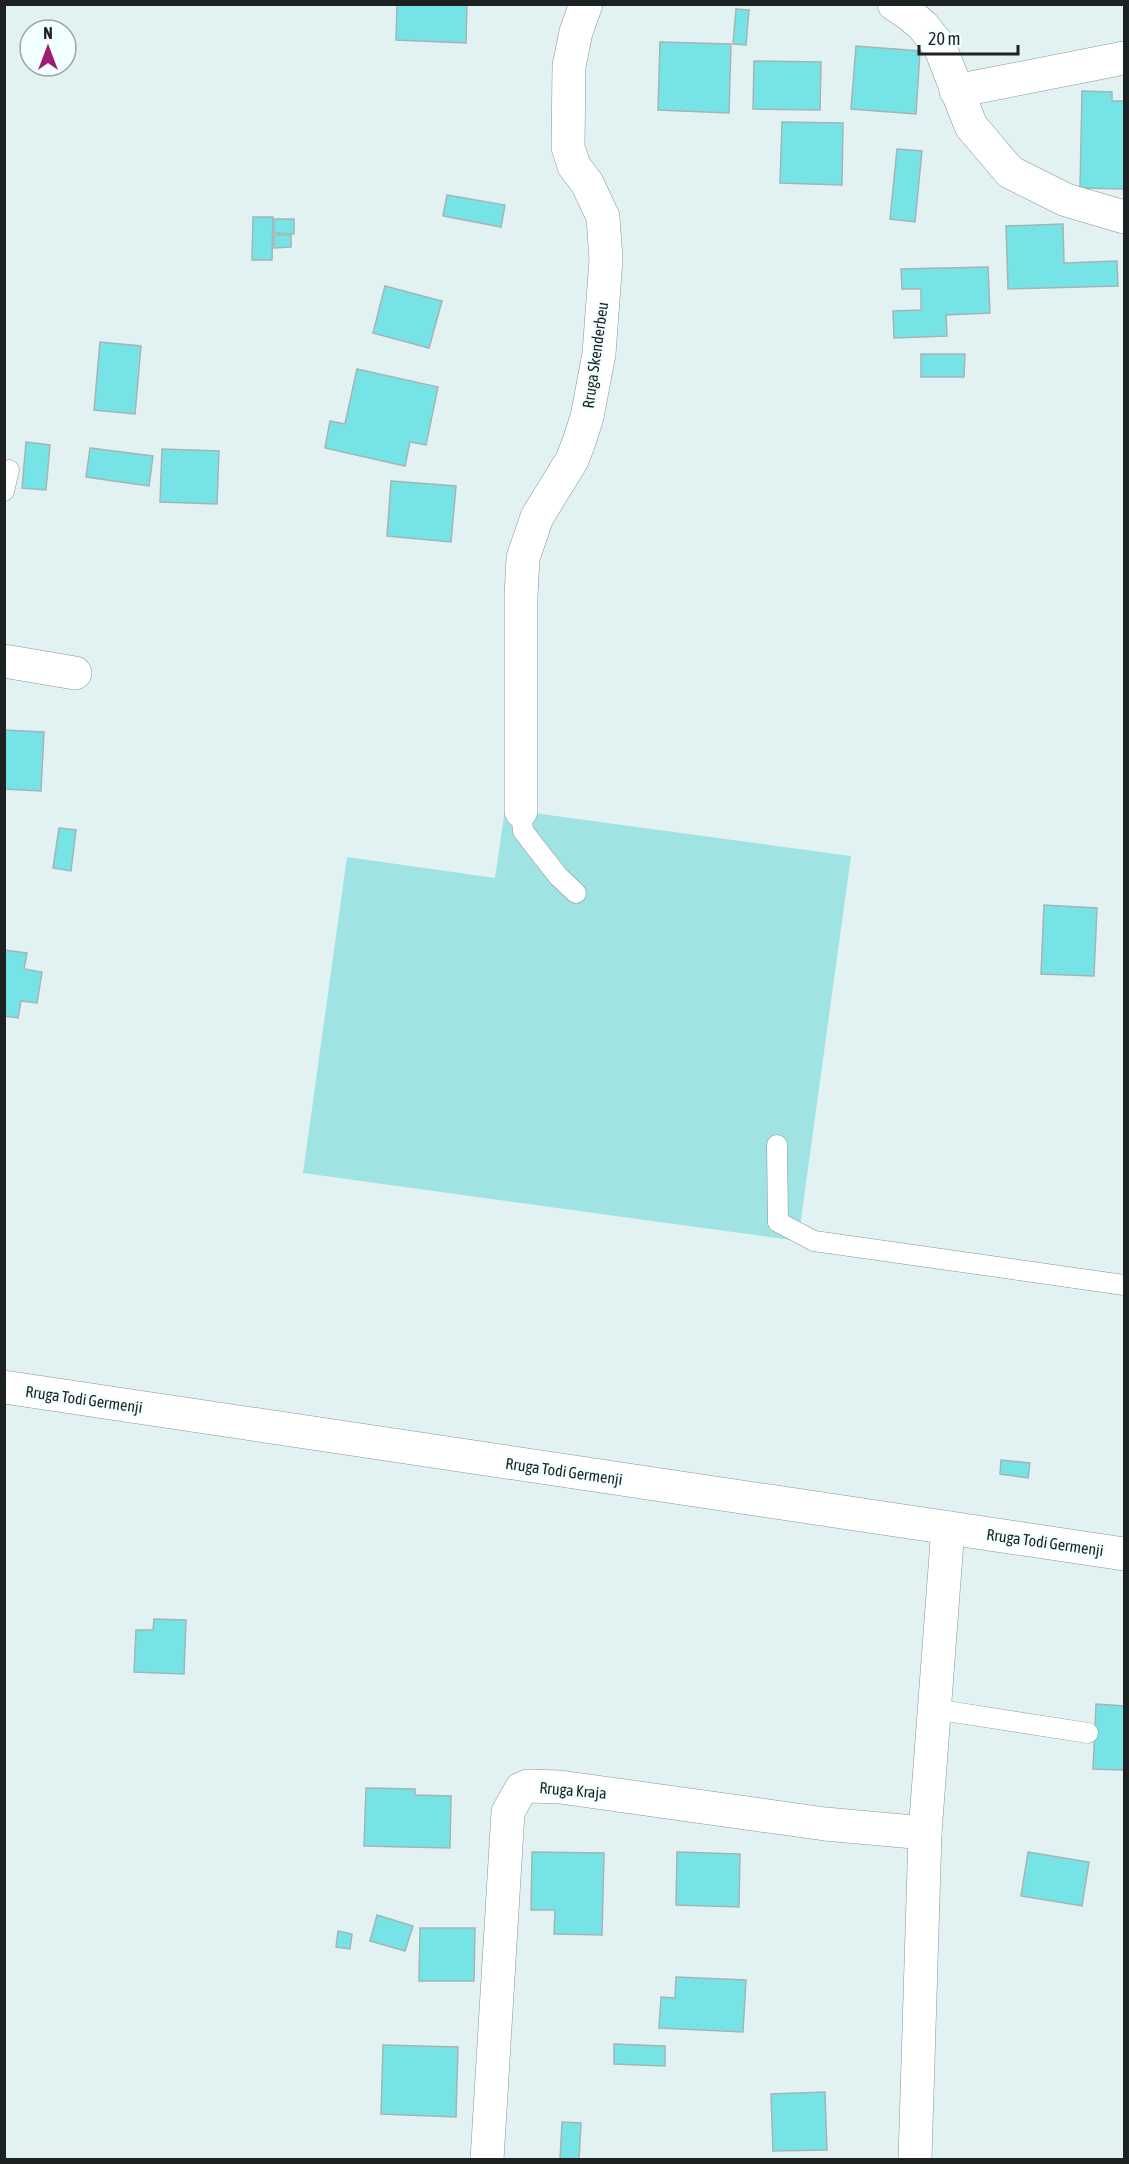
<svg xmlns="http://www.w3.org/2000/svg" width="1129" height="2164" viewBox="0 0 1129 2164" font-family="'Asap Condensed',sans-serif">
<rect width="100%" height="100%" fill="#e2f2f2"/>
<path fill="#9fe3e3" d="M 505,809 L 851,856 L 798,1241 L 303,1173 L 347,857 L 495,878 Z"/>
<g fill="#76e4e6" stroke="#a5b4b4" stroke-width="1.5">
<path d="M 397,4 L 467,4 L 466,43 L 396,40 Z"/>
<path d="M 736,9 L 749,10 L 746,45 L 733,44 Z"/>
<path d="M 660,42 L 731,44 L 729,113 L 658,110 Z"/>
<path d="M 856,46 L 920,51 L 916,114 L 851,109 Z"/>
<path d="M 754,61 L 821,62 L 820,110 L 753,109 Z"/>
<path d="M 1082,91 L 1112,92 L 1112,101 L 1124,101 L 1124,189 L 1080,188 Z"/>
<path d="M 782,122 L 843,123 L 842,185 L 780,183 Z"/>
<path d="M 897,149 L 922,151 L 915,222 L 890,219 Z"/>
<path d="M 447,195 L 505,205 L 501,227 L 443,216 Z"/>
<path d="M 253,217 L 273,217 L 272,260 L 252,260 Z"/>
<path d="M 274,219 L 294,219 L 294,234 L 274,233 Z"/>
<path d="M 1063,224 L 1064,263 L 1117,261 L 1118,286 L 1008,289 L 1006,226 Z"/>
<path d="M 274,235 L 291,235 L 291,247 L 274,248 Z"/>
<path d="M 988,267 L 990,313 L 946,315 L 947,336 L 894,338 L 893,311 L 921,310 L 921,289 L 902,289 L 901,269 Z"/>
<path d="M 385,286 L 442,301 L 429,348 L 373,333 Z"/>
<path d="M 100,342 L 141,346 L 135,414 L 94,410 Z"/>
<path d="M 921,354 L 965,354 L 964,377 L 921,377 Z"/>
<path d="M 357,369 L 438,387 L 426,445 L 410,442 L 405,466 L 325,448 L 330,421 L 345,424 Z"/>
<path d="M 26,442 L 50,445 L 46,490 L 22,488 Z"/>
<path d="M 90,448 L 153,456 L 149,486 L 86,477 Z"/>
<path d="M 162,449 L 219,451 L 217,504 L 160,502 Z"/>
<path d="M 391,481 L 456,486 L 451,542 L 387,536 Z"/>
<path d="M 4,730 L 44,732 L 41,791 L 4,789 Z"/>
<path d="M 59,828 L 76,830 L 71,871 L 53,868 Z"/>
<path d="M 1044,905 L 1097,908 L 1094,976 L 1041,974 Z"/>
<path d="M 4,950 L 27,953 L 24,969 L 42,972 L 37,1003 L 21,1001 L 18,1018 L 4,1016 Z"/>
<path d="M 1001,1460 L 1030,1463 L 1028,1478 L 1000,1474 Z"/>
<path d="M 154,1619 L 186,1620 L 184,1674 L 134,1672 L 136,1630 L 153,1630 Z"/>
<path d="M 1096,1704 L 1124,1706 L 1124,1770 L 1093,1769 Z"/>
<path d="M 366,1788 L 415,1789 L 415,1795 L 451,1796 L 450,1848 L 364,1846 Z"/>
<path d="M 532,1852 L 604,1853 L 602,1935 L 554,1934 L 555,1910 L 531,1910 Z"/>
<path d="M 677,1852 L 740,1854 L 739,1907 L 676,1905 Z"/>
<path d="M 1028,1852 L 1089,1862 L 1082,1906 L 1021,1896 Z"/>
<path d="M 377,1915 L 413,1926 L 405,1951 L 370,1941 Z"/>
<path d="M 420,1928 L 475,1928 L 474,1981 L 419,1981 Z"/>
<path d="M 338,1931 L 352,1934 L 350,1949 L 336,1947 Z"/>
<path d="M 676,1977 L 746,1980 L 743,2032 L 659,2028 L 661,1997 L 675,1998 Z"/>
<path d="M 614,2044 L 665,2046 L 665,2066 L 614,2064 Z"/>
<path d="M 383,2045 L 458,2047 L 456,2117 L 381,2114 Z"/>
<path d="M 825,2092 L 827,2150 L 773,2151 L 771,2094 Z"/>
<path d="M 562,2122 L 581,2123 L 579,2160 L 560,2160 Z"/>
</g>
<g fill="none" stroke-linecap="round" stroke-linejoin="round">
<g stroke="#879696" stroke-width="21">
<g id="lane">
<path d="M 4,491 L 9,470"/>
<path d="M 521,811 L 523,831 L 558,876 L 576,893"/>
<path d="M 777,1145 L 778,1222 L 814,1241 L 1124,1285"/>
<path d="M 934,1709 L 1088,1733"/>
</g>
</g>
<g stroke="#879696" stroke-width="34">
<g id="street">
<path d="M 894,4 L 909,14 L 923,26 L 940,47 L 971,126 L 1010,172 L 1066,200 L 1124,217"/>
<path d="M 956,91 L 1124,58"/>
<path d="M 4,661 L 75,673"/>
<path d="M 521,811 L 521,596 L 523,558 L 537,517 L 572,460 L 579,442 L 587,417 L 599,354 L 606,259 L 603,217 L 587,183 L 574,166 L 568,147 L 569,66 L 576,32 L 586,4"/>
<path d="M 487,2160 L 508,1812 L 521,1789 L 528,1786 L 560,1787 L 825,1824 L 925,1833"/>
<path d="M 915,2160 L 925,1833 L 948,1528"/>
</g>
</g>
<g stroke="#879696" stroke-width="34">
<path id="secondary" d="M 4,1387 L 1124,1554"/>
</g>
<use href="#lane" stroke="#fff" stroke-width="20"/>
<use href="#street" stroke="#fff" stroke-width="33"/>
<use href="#secondary" stroke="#fff" stroke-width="33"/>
</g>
<g text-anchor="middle" stroke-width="5" stroke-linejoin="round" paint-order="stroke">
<g font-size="16" fill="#1c2222" stroke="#f2ffff">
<text transform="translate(595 355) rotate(-82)" y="6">Rruga Skenderbeu</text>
<text transform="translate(84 1399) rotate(8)" y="6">Rruga Todi Germenji</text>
<text transform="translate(564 1471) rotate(8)" y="6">Rruga Todi Germenji</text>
<text transform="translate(1045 1542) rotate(8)" y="6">Rruga Todi Germenji</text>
<text transform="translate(573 1790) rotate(5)" y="6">Rruga Kraja</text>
</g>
</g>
<rect width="1129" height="2164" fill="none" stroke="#1c2222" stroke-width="12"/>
<g transform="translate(48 48)"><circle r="28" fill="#f2ffff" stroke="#9ca7a7" stroke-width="1.5"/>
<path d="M0-4.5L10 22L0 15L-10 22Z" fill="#9d1d70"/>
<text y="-9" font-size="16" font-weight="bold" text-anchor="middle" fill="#1c2222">N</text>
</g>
<path d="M919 45v9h99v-9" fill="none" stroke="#1c2222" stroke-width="3"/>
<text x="928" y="45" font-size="18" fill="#1c2222" stroke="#f2ffff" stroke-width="4.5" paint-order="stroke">20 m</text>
</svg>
